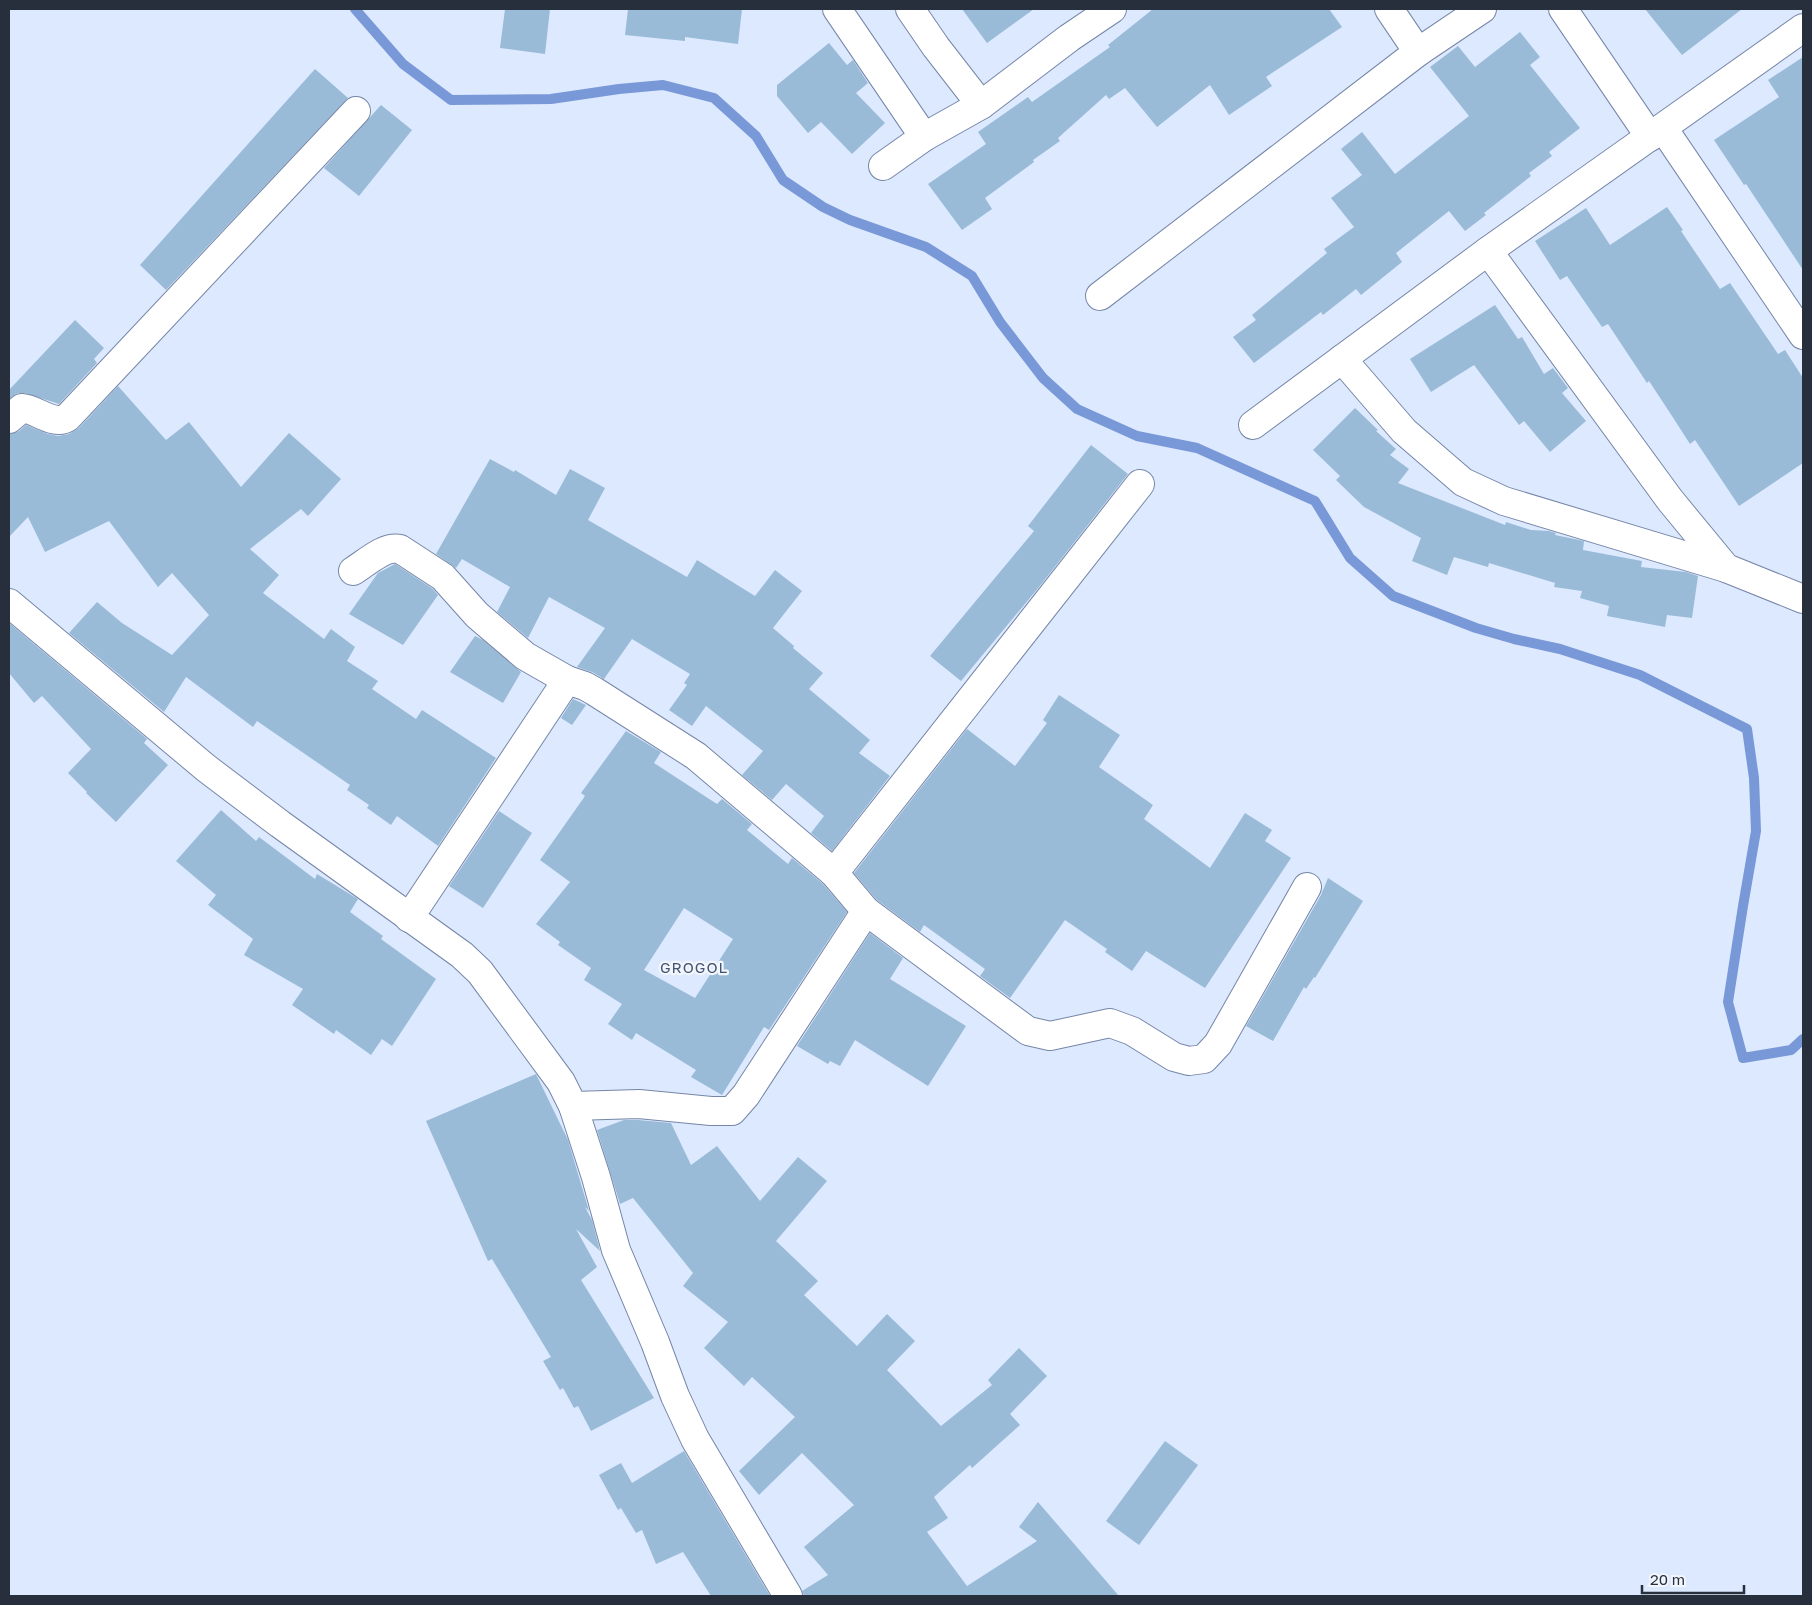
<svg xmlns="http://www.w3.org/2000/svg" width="1812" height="1605" viewBox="0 0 1812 1605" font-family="'Golos Text',sans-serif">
<rect width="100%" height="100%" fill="#dde9ff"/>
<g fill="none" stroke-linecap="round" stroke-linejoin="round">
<path stroke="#7998d8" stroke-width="10" d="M 355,9 L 403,64 L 451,100 L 551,99 L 619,89 L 663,85 L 714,98 L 756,136 L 783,180 L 823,207 L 850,220 L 926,247 L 972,276 L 1000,322 L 1043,378 L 1077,409 L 1137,436 L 1197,448 L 1315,501 L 1350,558 L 1393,596 L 1476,628 L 1514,639 L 1560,649 L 1640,675 L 1747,729 L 1754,778 L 1756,831 L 1743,906 L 1728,1002 L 1743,1058 L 1791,1050 L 1803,1039"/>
</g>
<g fill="#99bbd7" fill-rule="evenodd">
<path d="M 505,9 L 550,9 L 545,54 L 500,48 Z"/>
<path d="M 628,9 L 742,9 L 738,44 L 685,37 L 685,41 L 625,35 Z"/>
<path d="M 962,9 L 1034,9 L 987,43 Z"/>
<path d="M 1153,9 L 1329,9 L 1342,27 L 1266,77 L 1272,86 L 1229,115 L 1210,85 L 1157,127 L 1125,88 L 1109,99 L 1106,95 L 1058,138 L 1060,141 L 1033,160 L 1034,162 L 985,198 L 992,209 L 962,230 L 928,184 L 986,144 L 978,132 L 1028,97 L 1032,102 L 1110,47 L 1108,45 Z"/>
<path d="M 1645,9 L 1742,9 L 1682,55 Z"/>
<path d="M 1520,32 L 1540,57 L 1530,65 L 1580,128 L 1549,152 L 1552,156 L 1529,173 L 1531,176 L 1484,213 L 1486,215 L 1465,231 L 1449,211 L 1396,253 L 1402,262 L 1361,295 L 1356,289 L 1323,315 L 1321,312 L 1254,363 L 1233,337 L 1256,320 L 1252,315 L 1327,253 L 1324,249 L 1354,227 L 1331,198 L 1362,175 L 1341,149 L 1362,132 L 1395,174 L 1469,116 L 1430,67 L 1458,46 L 1475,67 Z"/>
<path d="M 829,43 L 847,65 L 853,60 L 868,83 L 856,93 L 885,123 L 852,154 L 821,122 L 808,133 L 777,96 L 777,85 Z"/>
<path d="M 1803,57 L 1803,270 L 1746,184 L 1744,185 L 1714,140 L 1779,97 L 1768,80 Z"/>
<path d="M 315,69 L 348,98 L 166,290 L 140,265 Z"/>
<path d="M 381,105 L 412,130 L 359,196 L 324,168 Z"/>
<path d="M 1667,207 L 1683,230 L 1681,231 L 1720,289 L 1730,283 L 1778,354 L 1785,350 L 1803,378 L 1803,463 L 1739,506 L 1695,440 L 1690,444 L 1672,416 L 1649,381 L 1647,383 L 1608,324 L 1602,327 L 1567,276 L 1560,280 L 1535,241 L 1586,208 L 1610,245 Z"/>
<path d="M 1495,305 L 1518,339 L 1522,337 L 1544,374 L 1553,368 L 1568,388 L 1562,393 L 1586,421 L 1550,452 L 1524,421 L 1519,425 L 1474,365 L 1431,392 L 1410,359 Z"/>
<path d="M 75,320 L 104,348 L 94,359 L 97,363 L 59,404 L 25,393 L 18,393 L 9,399 L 9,390 Z"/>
<path d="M 118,386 L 166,440 L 189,422 L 241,487 L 289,433 L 341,479 L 308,516 L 301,509 L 250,549 L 279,575 L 263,593 L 324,639 L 331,629 L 355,647 L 347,661 L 378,681 L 372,689 L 416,719 L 422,710 L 496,758 L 438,846 L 397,816 L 391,825 L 367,808 L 369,805 L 347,790 L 350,785 L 257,721 L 253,727 L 186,677 L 164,712 L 69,633 L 97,602 L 122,623 L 172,655 L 209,615 L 172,573 L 158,587 L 109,521 L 45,552 L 28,517 L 9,537 L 9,434 L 19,431 L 26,425 L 48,434 L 58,436 L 69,434 L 79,428 Z"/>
<path d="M 1355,408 L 1378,430 L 1376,431 L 1396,449 L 1390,455 L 1409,469 L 1398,483 L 1505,525 L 1506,522 L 1531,530 L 1549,531 L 1556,533 L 1555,535 L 1584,541 L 1583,550 L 1642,561 L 1641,567 L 1686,572 L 1698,576 L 1692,618 L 1667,615 L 1665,627 L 1607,616 L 1609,606 L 1580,598 L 1582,591 L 1554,587 L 1555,583 L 1489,563 L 1488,567 L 1454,557 L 1447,575 L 1412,561 L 1421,538 L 1364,507 L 1336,480 L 1340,476 L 1313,450 Z"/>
<path d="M 1091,445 L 1128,474 L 1039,587 L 961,681 L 930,656 L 1034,531 L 1028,526 Z"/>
<path d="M 490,459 L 514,472 L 515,470 L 556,495 L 570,469 L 605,488 L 588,520 L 687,577 L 697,560 L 755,596 L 775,570 L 802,591 L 773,628 L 794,646 L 793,648 L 823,673 L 809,689 L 870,740 L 859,753 L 890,776 L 832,851 L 811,833 L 824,816 L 786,784 L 772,800 L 742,775 L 763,751 L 706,706 L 692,726 L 669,710 L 687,685 L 684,683 L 690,674 L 632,639 L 604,679 L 592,672 L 577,667 L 605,628 L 549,597 L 528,638 L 497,612 L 510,587 L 462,559 L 456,568 L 436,554 Z"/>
<path d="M 395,564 L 433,589 L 438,595 L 403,645 L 349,614 L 378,573 Z"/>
<path d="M 9,623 L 147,739 L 144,743 L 168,765 L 116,822 L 86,793 L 87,792 L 68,773 L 91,749 L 42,696 L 34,703 L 9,673 Z"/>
<path d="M 475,636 L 483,640 L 521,672 L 503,703 L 450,672 Z"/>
<path d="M 1059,695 L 1120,735 L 1099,767 L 1153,805 L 1144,819 L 1210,868 L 1245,813 L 1272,830 L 1265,841 L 1291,858 L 1205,988 L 1146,951 L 1132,971 L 1105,952 L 1107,949 L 1065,920 L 1010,998 L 980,976 L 985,969 L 924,925 L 920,932 L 877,900 L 854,873 L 967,729 L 1015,766 L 1047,723 L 1043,720 Z"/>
<path d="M 573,699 L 586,705 L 572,725 L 561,718 Z"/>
<path d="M 626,731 L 661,752 L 654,763 L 717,804 L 722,799 L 752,824 L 747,830 L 788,864 L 792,858 L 823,884 L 847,912 L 769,1030 L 764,1027 L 722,1095 L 691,1077 L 696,1070 L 636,1033 L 632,1040 L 608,1024 L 622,1004 L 584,980 L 591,968 L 558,945 L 560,942 L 536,924 L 570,882 L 540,860 L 585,796 L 581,793 ZM 684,908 L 733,939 L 695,998 L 644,970 Z"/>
<path d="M 221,810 L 256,841 L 259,837 L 315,879 L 317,874 L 358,899 L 350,912 L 383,936 L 381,939 L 436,979 L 392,1046 L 382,1039 L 371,1055 L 336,1030 L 334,1034 L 292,1005 L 303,989 L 244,955 L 253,939 L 208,905 L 216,895 L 176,861 Z"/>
<path d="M 499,811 L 532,833 L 483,908 L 449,886 Z"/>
<path d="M 1328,878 L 1363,901 L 1315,978 L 1314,977 L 1306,989 L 1304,987 L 1273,1041 L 1246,1026 L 1321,895 Z"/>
<path d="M 870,933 L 903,958 L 890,979 L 966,1026 L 928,1086 L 855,1040 L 840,1066 L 830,1061 L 828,1064 L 797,1046 Z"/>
<path d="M 536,1074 L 568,1140 L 589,1211 L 585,1207 L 592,1220 L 600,1251 L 576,1229 L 597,1267 L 581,1280 L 654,1398 L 591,1431 L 578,1406 L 574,1408 L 563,1388 L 560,1390 L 543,1361 L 551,1357 L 492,1259 L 488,1261 L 426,1121 Z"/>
<path d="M 624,1120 L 638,1120 L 671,1123 L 691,1165 L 717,1146 L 760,1201 L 798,1157 L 827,1181 L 776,1241 L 818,1281 L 804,1295 L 857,1346 L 887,1314 L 915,1341 L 887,1370 L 941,1426 L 992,1385 L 988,1380 L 1019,1348 L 1047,1376 L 1010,1414 L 1020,1425 L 972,1468 L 970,1465 L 934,1497 L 948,1518 L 927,1532 L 967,1586 L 1037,1541 L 1019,1527 L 1038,1502 L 1119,1596 L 804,1596 L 802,1591 L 828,1575 L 804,1547 L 854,1505 L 802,1453 L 759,1495 L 739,1471 L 795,1417 L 752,1377 L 744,1386 L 704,1348 L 728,1322 L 683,1286 L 693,1273 L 633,1198 L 620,1204 L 597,1130 Z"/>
<path d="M 1165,1441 L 1198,1465 L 1139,1545 L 1106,1521 Z"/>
<path d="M 684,1451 L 770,1596 L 711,1596 L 683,1552 L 656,1564 L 642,1530 L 636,1533 L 621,1508 L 618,1510 L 599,1475 L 621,1463 L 632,1483 Z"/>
</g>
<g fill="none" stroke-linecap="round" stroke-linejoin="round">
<g stroke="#7586a7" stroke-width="30">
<g id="street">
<path d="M 837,9 L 924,137"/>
<path d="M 910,9 L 936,47 L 981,105"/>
<path d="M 1389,9 L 1418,52"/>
<path d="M 1563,9 L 1650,137"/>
<path d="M 1663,128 L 1803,335"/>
<path d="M 883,166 L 924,137 L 981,105 L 1069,38 L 1112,9"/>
<path d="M 1488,251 L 1670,500 L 1726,568 L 1803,599"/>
<path d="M 1100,296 L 1418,52 L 1482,9"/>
<path d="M 1342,359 L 1404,431 L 1463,482 L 1504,501 L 1726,568"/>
<path d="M 9,419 L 22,408 C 37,409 54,427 68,417 L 356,111"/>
<path d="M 1253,425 L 1488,251 L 1803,28"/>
<path d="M 353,571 C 366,563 385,545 400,549 L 443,577 L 477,615 L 525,656 L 567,680"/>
<path d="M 9,603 L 206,768 L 280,824 L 462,955 L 480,972 L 561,1082 L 573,1106 L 596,1177 L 616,1250 L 655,1342 L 675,1396 L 695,1439 L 788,1596"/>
<path d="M 834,873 L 1140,484"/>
<path d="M 409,918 L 567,680 L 585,686 L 594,691 L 696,756 L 834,873 L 866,911 L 1028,1031 L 1050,1036 L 1110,1023 L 1132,1031 L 1174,1057 L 1189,1061 L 1204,1059 L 1218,1044 L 1307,887"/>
<path d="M 573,1106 L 639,1104 L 711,1111 L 732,1111 L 746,1095 L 866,911"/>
</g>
</g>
<use href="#street" stroke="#fff" stroke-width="28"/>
</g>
<g text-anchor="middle" stroke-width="4.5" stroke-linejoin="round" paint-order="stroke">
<g font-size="15" letter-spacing="1" fill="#455473" stroke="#f2f6fd">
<text x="694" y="973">GROGOL</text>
</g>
</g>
<rect width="1812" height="1605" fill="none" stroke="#272e3c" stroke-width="20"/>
<path d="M1642 1585v8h102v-8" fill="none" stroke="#272e3c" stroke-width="2.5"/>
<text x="1650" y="1585" font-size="15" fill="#272e3c" stroke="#f2f6fd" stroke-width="4" paint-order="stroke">20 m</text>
</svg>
